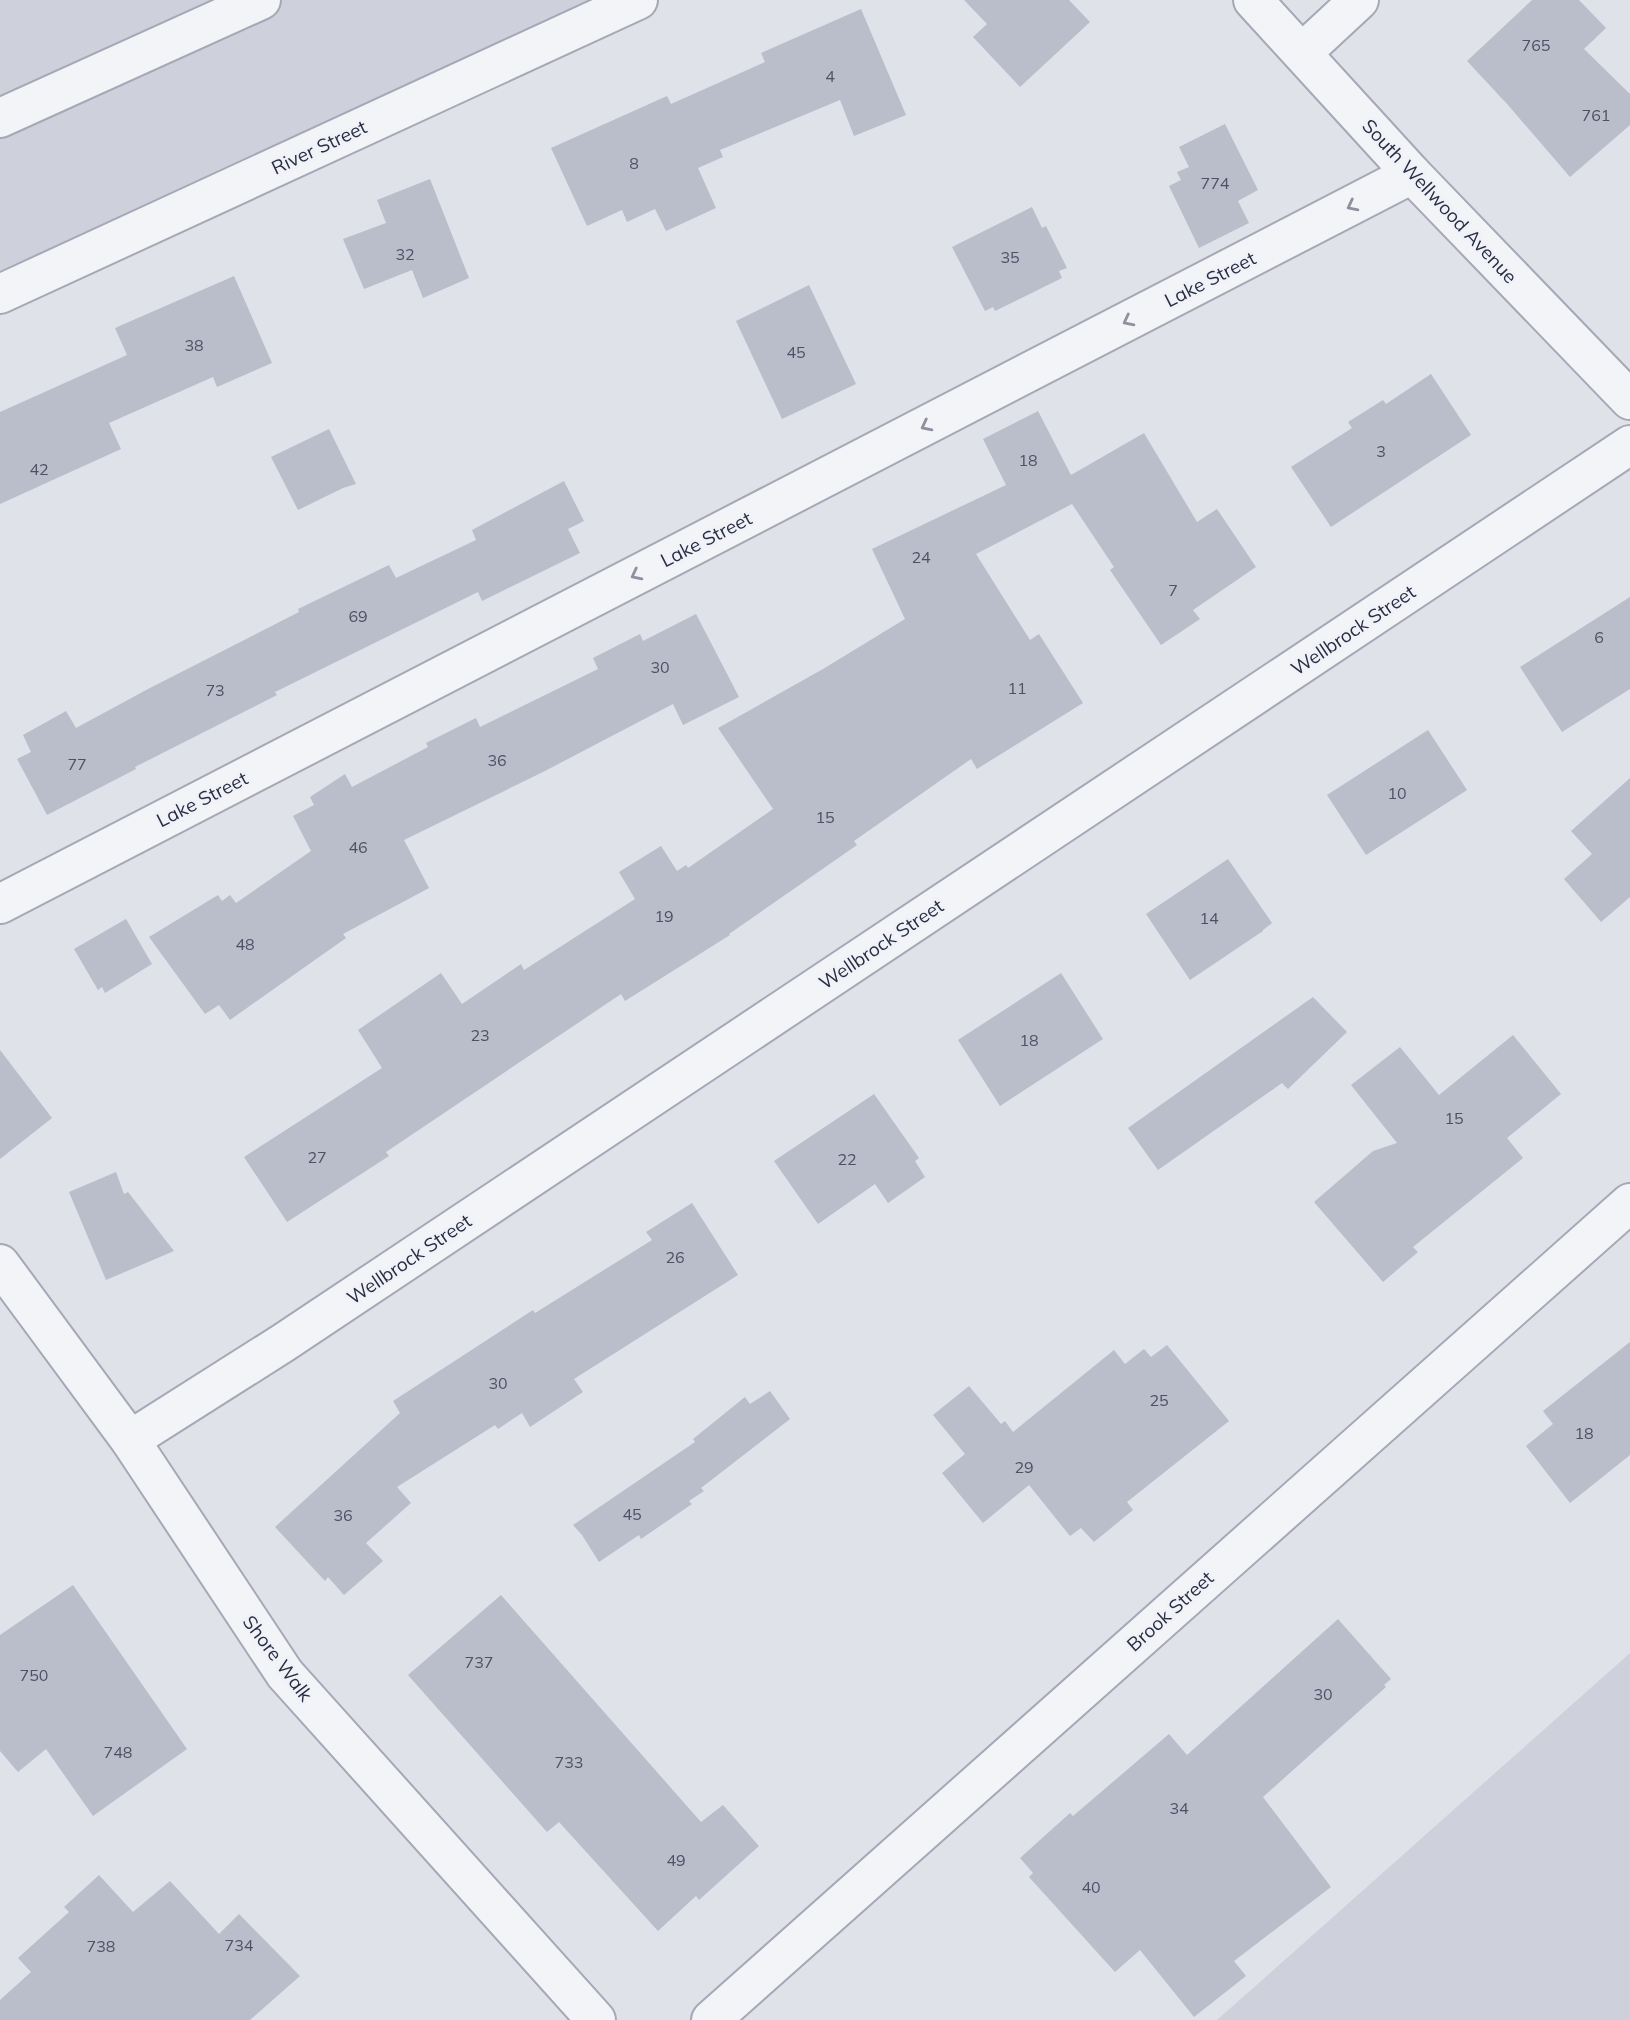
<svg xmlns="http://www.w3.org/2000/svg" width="1630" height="2020" viewBox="0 0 1630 2020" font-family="Mulish,sans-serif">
<rect width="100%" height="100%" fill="#e0e2ea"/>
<g fill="#ced1dc">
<path d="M 0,0 L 614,0 L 0,282 Z"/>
<path d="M 1630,1653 L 1630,2020 L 1217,2020 Z"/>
</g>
<g fill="#babdca">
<path d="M 964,0 L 1069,0 L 1090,22 L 1020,87 L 973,37 L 987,24 Z"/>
<path d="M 1532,0 L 1579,0 L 1606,28 L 1584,49 L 1630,94 L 1630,125 L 1570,177 L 1508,105 L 1467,61 Z"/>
<path d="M 861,9 L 906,115 L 854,136 L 840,100 L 720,150 L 723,157 L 698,168 L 716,208 L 666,231 L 655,209 L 627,222 L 622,210 L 587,226 L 551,148 L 667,96 L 671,104 L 765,62 L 761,53 Z"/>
<path d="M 1225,124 L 1258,190 L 1238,201 L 1249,223 L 1199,248 L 1169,186 L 1181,180 L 1177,172 L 1189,167 L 1179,147 Z"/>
<path d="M 430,179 L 469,278 L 423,298 L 412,270 L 364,289 L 343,239 L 386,223 L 377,200 Z"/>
<path d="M 1032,207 L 1042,228 L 1046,226 L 1067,268 L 1059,271 L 1062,278 L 995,311 L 993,307 L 985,311 L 952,247 Z"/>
<path d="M 234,276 L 272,363 L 217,387 L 213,377 L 109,423 L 121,449 L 0,504 L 0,412 L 127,355 L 115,328 Z"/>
<path d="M 809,285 L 856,384 L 782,419 L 736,321 Z"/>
<path d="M 1431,374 L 1471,435 L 1331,527 L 1291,467 L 1352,428 L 1348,422 L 1383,400 L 1386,404 Z"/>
<path d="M 1038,411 L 1071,475 L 1144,433 L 1197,522 L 1217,509 L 1256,567 L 1193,610 L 1200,619 L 1161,645 L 1110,570 L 1114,567 L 1072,504 L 976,554 L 1030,640 L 1039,634 L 1083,703 L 977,769 L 971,759 L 854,841 L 857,845 L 729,934 L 730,935 L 625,1001 L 621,994 L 386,1152 L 389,1156 L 287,1222 L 244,1157 L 382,1068 L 358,1030 L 441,973 L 462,1004 L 521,964 L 524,970 L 635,899 L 619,872 L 661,846 L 677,871 L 686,865 L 688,868 L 773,809 L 718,728 L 823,669 L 905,619 L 872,549 L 1006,485 L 983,439 Z"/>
<path d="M 329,429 L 356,484 L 343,488 L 298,510 L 271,457 Z"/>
<path d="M 564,481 L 584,521 L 568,529 L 580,553 L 482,601 L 478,592 L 275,692 L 277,695 L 135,767 L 136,769 L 47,815 L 17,759 L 31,752 L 23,735 L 66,711 L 76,728 L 148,689 L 299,612 L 298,609 L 389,565 L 396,578 L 476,540 L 472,530 Z"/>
<path d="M 1630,597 L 1630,689 L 1562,732 L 1520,667 Z"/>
<path d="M 696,614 L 739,697 L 683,725 L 673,704 L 543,772 L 404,840 L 429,888 L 343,934 L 346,938 L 230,1020 L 219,1005 L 205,1014 L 149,937 L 218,895 L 222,901 L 230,895 L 236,903 L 311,851 L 293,816 L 314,805 L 310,797 L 345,774 L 352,787 L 428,747 L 426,743 L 476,718 L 480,727 L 598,669 L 593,658 L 640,634 L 643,641 Z"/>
<path d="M 1428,730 L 1467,790 L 1366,855 L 1327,795 Z"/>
<path d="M 1630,778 L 1630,897 L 1601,922 L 1564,879 L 1592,854 L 1571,831 Z"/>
<path d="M 1228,859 L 1272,923 L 1263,930 L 1263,931 L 1190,980 L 1146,914 Z"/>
<path d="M 126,919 L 152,964 L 105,993 L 102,987 L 98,990 L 74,949 Z"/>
<path d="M 1061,973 L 1103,1039 L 1000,1106 L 958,1040 Z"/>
<path d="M 1313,997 L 1347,1032 L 1288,1089 L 1282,1083 L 1158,1170 L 1128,1128 Z"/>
<path d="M 1513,1035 L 1561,1094 L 1507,1138 L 1523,1158 L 1413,1247 L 1418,1252 L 1383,1282 L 1314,1202 L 1373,1151 L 1397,1143 L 1351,1085 L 1400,1047 L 1439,1095 Z"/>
<path d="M 0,1050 L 52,1118 L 0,1159 Z"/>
<path d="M 874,1094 L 919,1158 L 915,1161 L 925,1177 L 888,1203 L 875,1184 L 818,1224 L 774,1161 Z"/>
<path d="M 116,1172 L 124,1194 L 128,1192 L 174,1251 L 106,1280 L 69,1192 Z"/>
<path d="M 692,1203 L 738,1275 L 574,1379 L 583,1392 L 530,1427 L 522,1413 L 498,1429 L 495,1425 L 397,1487 L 411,1503 L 366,1543 L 383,1561 L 344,1595 L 328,1577 L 325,1581 L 275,1527 L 400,1413 L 393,1401 L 533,1310 L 535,1313 L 652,1240 L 646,1232 Z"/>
<path d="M 1630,1342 L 1630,1455 L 1570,1503 L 1526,1446 L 1553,1424 L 1543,1411 Z"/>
<path d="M 1167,1345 L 1229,1421 L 1127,1502 L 1133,1510 L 1094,1542 L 1081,1528 L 1070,1536 L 1029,1485 L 983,1523 L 942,1473 L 965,1454 L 933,1415 L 969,1386 L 1001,1424 L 1005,1421 L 1013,1432 L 1114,1350 L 1125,1364 L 1144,1349 L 1151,1357 Z"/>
<path d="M 770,1391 L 790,1419 L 701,1488 L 704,1491 L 689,1501 L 692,1504 L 641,1539 L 639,1535 L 599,1562 L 582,1535 L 573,1525 L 695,1442 L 693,1439 L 745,1397 L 750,1404 Z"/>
<path d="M 73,1585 L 187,1749 L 93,1816 L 46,1749 L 18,1772 L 0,1751 L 0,1635 Z"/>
<path d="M 501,1595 L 701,1822 L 723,1805 L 759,1846 L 699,1900 L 696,1896 L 658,1931 L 559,1822 L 547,1832 L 408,1675 Z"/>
<path d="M 1338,1619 L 1391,1679 L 1384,1685 L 1386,1687 L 1263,1797 L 1331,1887 L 1234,1961 L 1246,1976 L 1194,2017 L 1140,1950 L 1115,1972 L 1029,1877 L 1033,1873 L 1020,1858 L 1070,1813 L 1073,1816 L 1169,1734 L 1187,1755 Z"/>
<path d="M 99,1875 L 133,1912 L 170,1881 L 219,1934 L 239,1914 L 300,1976 L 250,2020 L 0,2020 L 0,2000 L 31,1972 L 18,1958 L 69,1912 L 64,1907 Z"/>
</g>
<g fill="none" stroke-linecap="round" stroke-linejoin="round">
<g stroke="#a5a8b5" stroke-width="42">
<g id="minor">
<path d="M 1253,0 L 1412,174 L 1630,400"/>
<path d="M 1303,52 L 1359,0"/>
<path d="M 0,118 L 261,0"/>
<path d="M 0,294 L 638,0"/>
<path d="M 0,904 L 1412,174"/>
<path d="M 0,1264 L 130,1440 L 285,1674 L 596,2020"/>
<path d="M 130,1440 L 283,1343 L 1630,445"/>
<path d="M 711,2020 L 1630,1203"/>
</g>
</g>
<use href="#minor" stroke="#f3f4f8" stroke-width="38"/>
</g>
<defs><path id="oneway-chevron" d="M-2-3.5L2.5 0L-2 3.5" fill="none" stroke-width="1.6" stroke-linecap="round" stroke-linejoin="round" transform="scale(1.75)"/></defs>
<g stroke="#8d909e">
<use href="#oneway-chevron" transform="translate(1352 206) rotate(153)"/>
<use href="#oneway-chevron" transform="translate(1128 321) rotate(153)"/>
<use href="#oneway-chevron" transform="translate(926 426) rotate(153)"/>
<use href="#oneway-chevron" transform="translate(636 575) rotate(153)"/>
</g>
<g text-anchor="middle" stroke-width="6" stroke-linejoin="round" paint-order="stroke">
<g font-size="16" fill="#4c5165">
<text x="1536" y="51">765</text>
<text x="830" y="82">4</text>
<text x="1596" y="121">761</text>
<text x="634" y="169">8</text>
<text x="1215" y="189">774</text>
<text x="405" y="260">32</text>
<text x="1010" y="263">35</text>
<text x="194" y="351">38</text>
<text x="796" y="358">45</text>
<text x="1381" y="457">3</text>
<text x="1028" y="466">18</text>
<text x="39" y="475">42</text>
<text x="921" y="563">24</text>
<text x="1173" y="596">7</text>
<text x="358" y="622">69</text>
<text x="1599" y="643">6</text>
<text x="660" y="673">30</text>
<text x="1017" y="694">11</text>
<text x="215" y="696">73</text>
<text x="497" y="766">36</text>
<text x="77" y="770">77</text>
<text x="1397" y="799">10</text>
<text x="825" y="823">15</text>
<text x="358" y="853">46</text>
<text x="664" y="922">19</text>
<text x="1209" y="924">14</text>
<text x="245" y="950">48</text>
<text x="480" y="1041">23</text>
<text x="1029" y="1046">18</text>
<text x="1454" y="1124">15</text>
<text x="317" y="1163">27</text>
<text x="847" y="1165">22</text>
<text x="675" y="1263">26</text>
<text x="498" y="1389">30</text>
<text x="1159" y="1406">25</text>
<text x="1584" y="1439">18</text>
<text x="1024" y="1473">29</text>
<text x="632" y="1520">45</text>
<text x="343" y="1521">36</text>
<text x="479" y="1668">737</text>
<text x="34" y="1681">750</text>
<text x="1323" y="1700">30</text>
<text x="118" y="1758">748</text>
<text x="569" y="1768">733</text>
<text x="1179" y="1814">34</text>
<text x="676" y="1866">49</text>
<text x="1091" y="1893">40</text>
<text x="239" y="1951">734</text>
<text x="101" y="1952">738</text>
</g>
<g font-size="19" fill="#272d43" stroke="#f0f2f7">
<text transform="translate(319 147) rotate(-25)" y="7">River Street</text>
<text transform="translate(1440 201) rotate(47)" y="7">South Wellwood Avenue</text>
<text transform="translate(1210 279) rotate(-27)" y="7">Lake Street</text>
<text transform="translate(706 539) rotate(-27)" y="7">Lake Street</text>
<text transform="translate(1353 630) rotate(-34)" y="7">Wellbrock Street</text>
<text transform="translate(202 799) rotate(-27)" y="7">Lake Street</text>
<text transform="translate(881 944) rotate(-34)" y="7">Wellbrock Street</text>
<text transform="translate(409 1259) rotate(-34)" y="7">Wellbrock Street</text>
<text transform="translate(1170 1611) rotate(-42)" y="7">Brook Street</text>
<text transform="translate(278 1658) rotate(53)" y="7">Shore Walk</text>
</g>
</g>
</svg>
